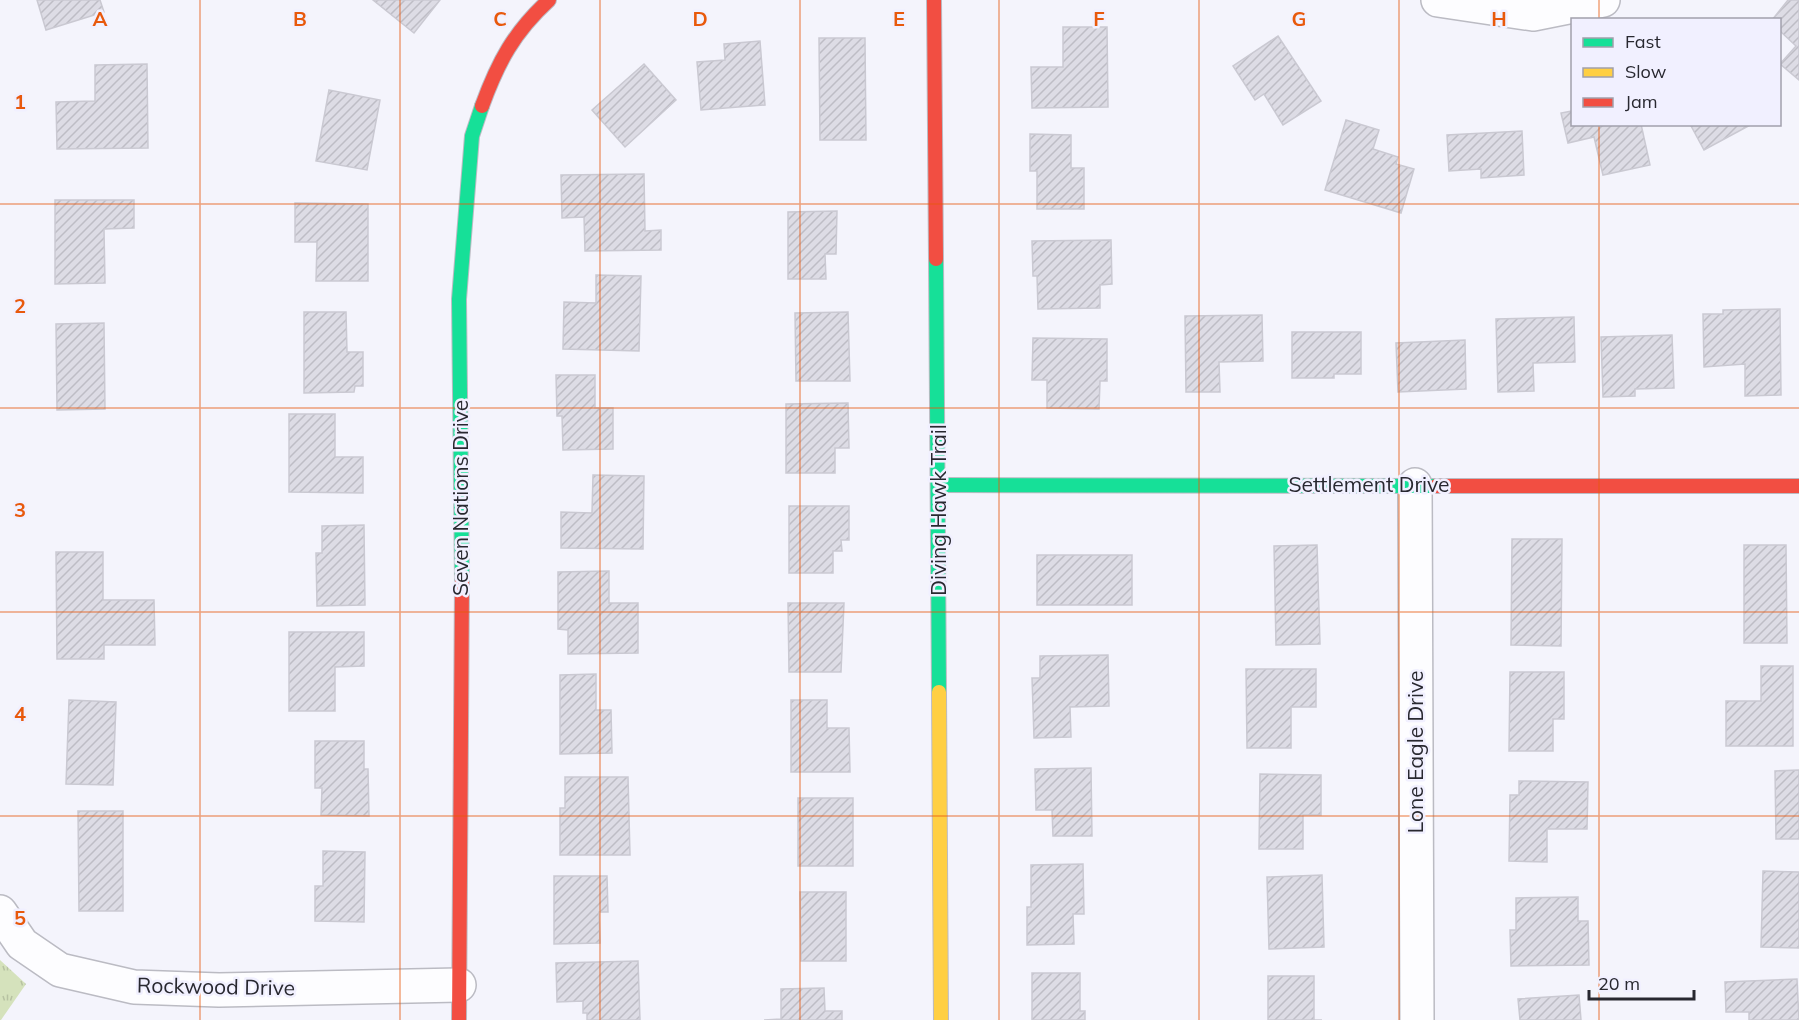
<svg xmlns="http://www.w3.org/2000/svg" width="1799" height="1020" viewBox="0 0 1799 1020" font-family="Mulish,sans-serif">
<defs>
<pattern id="park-tufts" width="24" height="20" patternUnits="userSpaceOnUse" patternTransform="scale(1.5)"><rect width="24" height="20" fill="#d5e2bc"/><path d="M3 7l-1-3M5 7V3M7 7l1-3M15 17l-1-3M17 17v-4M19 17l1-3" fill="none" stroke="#b7c2a2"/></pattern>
<pattern id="building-hatch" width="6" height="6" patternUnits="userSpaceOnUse" patternTransform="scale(1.5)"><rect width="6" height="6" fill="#dddce5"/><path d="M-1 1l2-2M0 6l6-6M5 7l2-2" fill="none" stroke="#bebdc5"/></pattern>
</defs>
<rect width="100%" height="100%" fill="#f4f4fc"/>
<path fill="url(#park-tufts)" d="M 0,960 L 26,984 L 1,1020 L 0,1020 Z"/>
<g fill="url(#building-hatch)" stroke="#cac9d2" stroke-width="1.5">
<path d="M 37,0 L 100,0 L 104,12 L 46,30 Z"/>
<path d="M 373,0 L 440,0 L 414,33 Z"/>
<path d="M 1788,0 L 1799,0 L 1799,80 L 1780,64 L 1796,46 L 1780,31 L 1780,20 L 1772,20 Z"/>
<path d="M 1063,27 L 1107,27 L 1108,107 L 1032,108 L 1031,67 L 1063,67 Z"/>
<path d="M 1278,36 L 1321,101 L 1283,125 L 1264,94 L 1255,100 L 1233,66 Z"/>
<path d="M 819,38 L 865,38 L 866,140 L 820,140 Z"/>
<path d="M 760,41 L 765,105 L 701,110 L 697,62 L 725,60 L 724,44 Z"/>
<path d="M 147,64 L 148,148 L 57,149 L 56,102 L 95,101 L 95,65 Z"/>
<path d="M 644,64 L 676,100 L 625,147 L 592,110 Z"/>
<path d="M 329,90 L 380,100 L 367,170 L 316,161 Z"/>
<path d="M 1572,111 L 1572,124 L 1641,124 L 1650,165 L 1603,175 L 1594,137 L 1568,143 L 1561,113 Z"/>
<path d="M 1346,120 L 1379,130 L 1373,149 L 1398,157 L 1396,164 L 1414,169 L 1401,213 L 1325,190 Z"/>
<path d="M 1690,124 L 1752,124 L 1704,150 Z"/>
<path d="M 1522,131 L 1524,175 L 1481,178 L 1481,169 L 1449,171 L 1447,135 Z"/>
<path d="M 1030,134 L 1071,135 L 1071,168 L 1084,168 L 1084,209 L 1037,209 L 1037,171 L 1030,171 Z"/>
<path d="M 644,174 L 645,231 L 661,230 L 661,250 L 585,251 L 584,217 L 562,218 L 561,175 Z"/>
<path d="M 55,200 L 134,200 L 134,228 L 104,229 L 105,283 L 55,284 Z"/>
<path d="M 295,203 L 368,204 L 368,281 L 316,281 L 317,242 L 295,242 Z"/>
<path d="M 837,211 L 836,254 L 825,254 L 826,279 L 788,279 L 788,212 Z"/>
<path d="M 1111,240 L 1112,284 L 1100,285 L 1100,308 L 1038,309 L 1037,276 L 1033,276 L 1032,241 Z"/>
<path d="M 596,275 L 641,276 L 639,351 L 563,349 L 564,302 L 596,303 Z"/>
<path d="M 1780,309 L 1781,395 L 1745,396 L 1745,364 L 1704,367 L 1703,314 L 1723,314 L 1723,310 Z"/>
<path d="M 304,312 L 346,312 L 347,352 L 363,352 L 363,386 L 355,386 L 354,392 L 304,393 Z"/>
<path d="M 848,312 L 850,381 L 796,381 L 795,313 Z"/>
<path d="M 1262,315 L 1263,361 L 1219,362 L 1220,392 L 1186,392 L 1185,316 Z"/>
<path d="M 1574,317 L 1575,362 L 1533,363 L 1534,391 L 1498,392 L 1496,319 Z"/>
<path d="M 104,323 L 105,409 L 57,410 L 56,324 Z"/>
<path d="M 1292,332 L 1361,332 L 1361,374 L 1334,374 L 1334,378 L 1292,378 Z"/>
<path d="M 1672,335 L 1674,388 L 1635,389 L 1635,396 L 1603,397 L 1601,337 Z"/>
<path d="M 1033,338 L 1107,339 L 1107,381 L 1100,381 L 1099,409 L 1047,408 L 1047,380 L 1032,380 Z"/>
<path d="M 1465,340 L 1466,389 L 1398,392 L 1396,343 Z"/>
<path d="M 556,375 L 595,375 L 595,408 L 613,408 L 613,449 L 563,450 L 562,416 L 557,416 Z"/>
<path d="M 848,403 L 849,448 L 835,448 L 835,473 L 786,473 L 786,404 Z"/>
<path d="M 289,414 L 335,414 L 335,457 L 363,457 L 363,493 L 289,492 Z"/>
<path d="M 593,475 L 644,476 L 643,549 L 561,548 L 561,512 L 592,513 Z"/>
<path d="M 789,506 L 849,506 L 849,540 L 841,540 L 842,551 L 833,551 L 833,573 L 789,573 Z"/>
<path d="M 364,525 L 365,605 L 317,606 L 316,553 L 322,553 L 322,526 Z"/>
<path d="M 1512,539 L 1562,539 L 1561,646 L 1511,645 Z"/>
<path d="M 1317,545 L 1320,644 L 1276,645 L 1274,546 Z"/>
<path d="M 1744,545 L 1786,545 L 1787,643 L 1744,643 Z"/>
<path d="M 56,552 L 103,552 L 103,600 L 154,600 L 155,645 L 104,645 L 104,659 L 57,659 Z"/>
<rect x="1037" y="555" width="95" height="50"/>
<path d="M 609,571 L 609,603 L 638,603 L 638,653 L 568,654 L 568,630 L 558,629 L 558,572 Z"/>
<path d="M 788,603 L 844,603 L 841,672 L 789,672 Z"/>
<path d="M 289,632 L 364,632 L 364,666 L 335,667 L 335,711 L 289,711 Z"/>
<path d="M 1108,655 L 1109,706 L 1070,707 L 1071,737 L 1034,738 L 1032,678 L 1040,678 L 1040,656 Z"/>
<path d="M 1761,666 L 1793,666 L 1793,746 L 1726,746 L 1726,701 L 1761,701 Z"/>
<path d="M 1246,669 L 1316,669 L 1316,707 L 1291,707 L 1291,748 L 1247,748 Z"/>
<path d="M 1510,672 L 1564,672 L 1564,719 L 1553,719 L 1553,751 L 1509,751 Z"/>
<path d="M 596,674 L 596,710 L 611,710 L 612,753 L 560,754 L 560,675 Z"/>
<path d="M 69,700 L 116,702 L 113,785 L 66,784 Z"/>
<path d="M 791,700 L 827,700 L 827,728 L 849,728 L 850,772 L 791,772 Z"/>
<path d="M 315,741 L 364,741 L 364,769 L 368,769 L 369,816 L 321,815 L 322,788 L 315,788 Z"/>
<path d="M 1091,768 L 1092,836 L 1053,836 L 1052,810 L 1036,810 L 1035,769 Z"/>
<path d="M 1799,770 L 1799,839 L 1776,839 L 1775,771 Z"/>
<path d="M 1260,774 L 1321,775 L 1321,815 L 1303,815 L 1303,849 L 1259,849 Z"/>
<path d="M 565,777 L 628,777 L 630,855 L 560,855 L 560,808 L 565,808 Z"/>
<path d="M 1519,781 L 1588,782 L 1587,829 L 1547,829 L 1547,862 L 1509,861 L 1510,795 L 1519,795 Z"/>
<rect x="798" y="798" width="55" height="68"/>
<path d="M 78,811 L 123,811 L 123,911 L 79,911 Z"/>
<path d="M 323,851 L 365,852 L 364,922 L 315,921 L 315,886 L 323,886 Z"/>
<path d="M 1083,864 L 1084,914 L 1073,914 L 1074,944 L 1027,945 L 1027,907 L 1031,907 L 1031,865 Z"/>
<path d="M 1763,871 L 1799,872 L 1799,948 L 1761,947 Z"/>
<path d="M 1322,875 L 1324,947 L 1269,949 L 1267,877 Z"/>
<path d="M 554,876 L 607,876 L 608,912 L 599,912 L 600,943 L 554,944 Z"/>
<path d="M 800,892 L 846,892 L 846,961 L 801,961 Z"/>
<path d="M 1578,897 L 1578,921 L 1588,921 L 1589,965 L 1511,966 L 1510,930 L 1516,930 L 1516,898 Z"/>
<path d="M 638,961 L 640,1020 L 587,1020 L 587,1013 L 583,1013 L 583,1001 L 557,1002 L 556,963 Z"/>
<path d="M 1032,973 L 1080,973 L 1080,1011 L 1085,1011 L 1085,1020 L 1032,1020 Z"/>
<path d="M 1268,976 L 1314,976 L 1314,1020 L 1322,1020 L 1268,1020 Z"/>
<path d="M 1797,979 L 1799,1020 L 1749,1020 L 1749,1012 L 1726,1012 L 1725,982 Z"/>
<path d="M 824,988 L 825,1011 L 842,1011 L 842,1020 L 764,1020 L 781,1019 L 781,989 Z"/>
<path d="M 1579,995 L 1581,1020 L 1520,1020 L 1518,999 Z"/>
</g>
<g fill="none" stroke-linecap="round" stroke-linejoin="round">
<g stroke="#bbbbc3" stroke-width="36">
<g id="street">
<path d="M 1438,0 L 1533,14 L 1603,0"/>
<path d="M 1415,485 L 1417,1020"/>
<path d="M 0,912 L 22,944 L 60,970 L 134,987 L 219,990 L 459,985"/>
</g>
</g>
<g stroke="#bbbbc3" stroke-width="16">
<g id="fast">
<path d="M 936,259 L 939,692"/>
<path d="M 939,485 L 1436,486"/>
<path d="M 462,581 L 459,299 L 472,136 L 482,106"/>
</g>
</g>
<g stroke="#bbbbc3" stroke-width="16">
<path id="slow" d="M 939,692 L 941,1020"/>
</g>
<g stroke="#bbbbc3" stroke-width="16">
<g id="jam">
<path d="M 934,0 L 936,259"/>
<path d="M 482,106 C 498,62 514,32 549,0"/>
<path d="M 1436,486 L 1799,486"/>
<path d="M 459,1020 L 462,581"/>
</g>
</g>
<use href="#street" stroke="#fdfdff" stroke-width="33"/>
<use href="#fast" stroke="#16e098" stroke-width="14"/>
<use href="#slow" stroke="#ffcf43" stroke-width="14"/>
<use href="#jam" stroke="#f24e42" stroke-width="14"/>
</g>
<path fill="none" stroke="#e8590c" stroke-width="1.5" stroke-opacity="0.55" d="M 200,0 L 200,1020M 400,0 L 400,1020M 600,0 L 600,1020M 800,0 L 800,1020M 999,0 L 999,1020M 1199,0 L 1199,1020M 1399,0 L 1399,1020M 1599,0 L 1599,20M 1599,124 L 1599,1020M 0,204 L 1799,204M 0,408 L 1799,408M 0,612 L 1799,612M 0,816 L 1799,816"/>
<g text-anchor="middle" stroke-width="5" stroke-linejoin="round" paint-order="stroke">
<g font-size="21" fill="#282830" stroke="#f1f0ff">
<text x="1369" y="492">Settlement Drive</text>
<text transform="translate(461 498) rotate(-90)" y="7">Seven Nations Drive</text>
<text transform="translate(939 510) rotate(-90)" y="7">Diving Hawk Trail</text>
<text transform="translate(1416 752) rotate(-90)" y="7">Lone Eagle Drive</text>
<text transform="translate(216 987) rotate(1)" y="7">Rockwood Drive</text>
</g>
</g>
<g font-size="20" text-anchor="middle" font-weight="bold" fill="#e8590c" stroke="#f1f0ff" stroke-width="5" stroke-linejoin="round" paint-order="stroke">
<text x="100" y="26">A</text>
<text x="300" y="26">B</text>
<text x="500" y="26">C</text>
<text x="700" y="26">D</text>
<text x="899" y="26">E</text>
<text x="1099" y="26">F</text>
<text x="1299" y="26">G</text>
<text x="1499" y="26">H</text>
<text x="20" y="109">1</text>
<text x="20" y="313">2</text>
<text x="20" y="517">3</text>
<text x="20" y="721">4</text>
<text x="20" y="925">5</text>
</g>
<rect x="1571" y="18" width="210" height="108" fill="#f1f0ff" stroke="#a1a0ac" stroke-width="1.5"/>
<rect x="1583" y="38" width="30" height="9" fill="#16e098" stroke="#a1a0ac" stroke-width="1.5"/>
<text x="1625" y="48" font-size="18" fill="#282830">Fast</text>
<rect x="1583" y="68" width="30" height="9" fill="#ffcf43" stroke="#a1a0ac" stroke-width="1.5"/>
<text x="1625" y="78" font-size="18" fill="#282830">Slow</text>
<rect x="1583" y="98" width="30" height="9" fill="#f24e42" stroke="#a1a0ac" stroke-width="1.5"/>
<text x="1625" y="108" font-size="18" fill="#282830">Jam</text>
<path d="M1589 990v9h105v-9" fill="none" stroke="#282830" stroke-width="3"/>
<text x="1598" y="990" font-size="18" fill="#282830" stroke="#f1f0ff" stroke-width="4.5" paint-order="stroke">20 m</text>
</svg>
